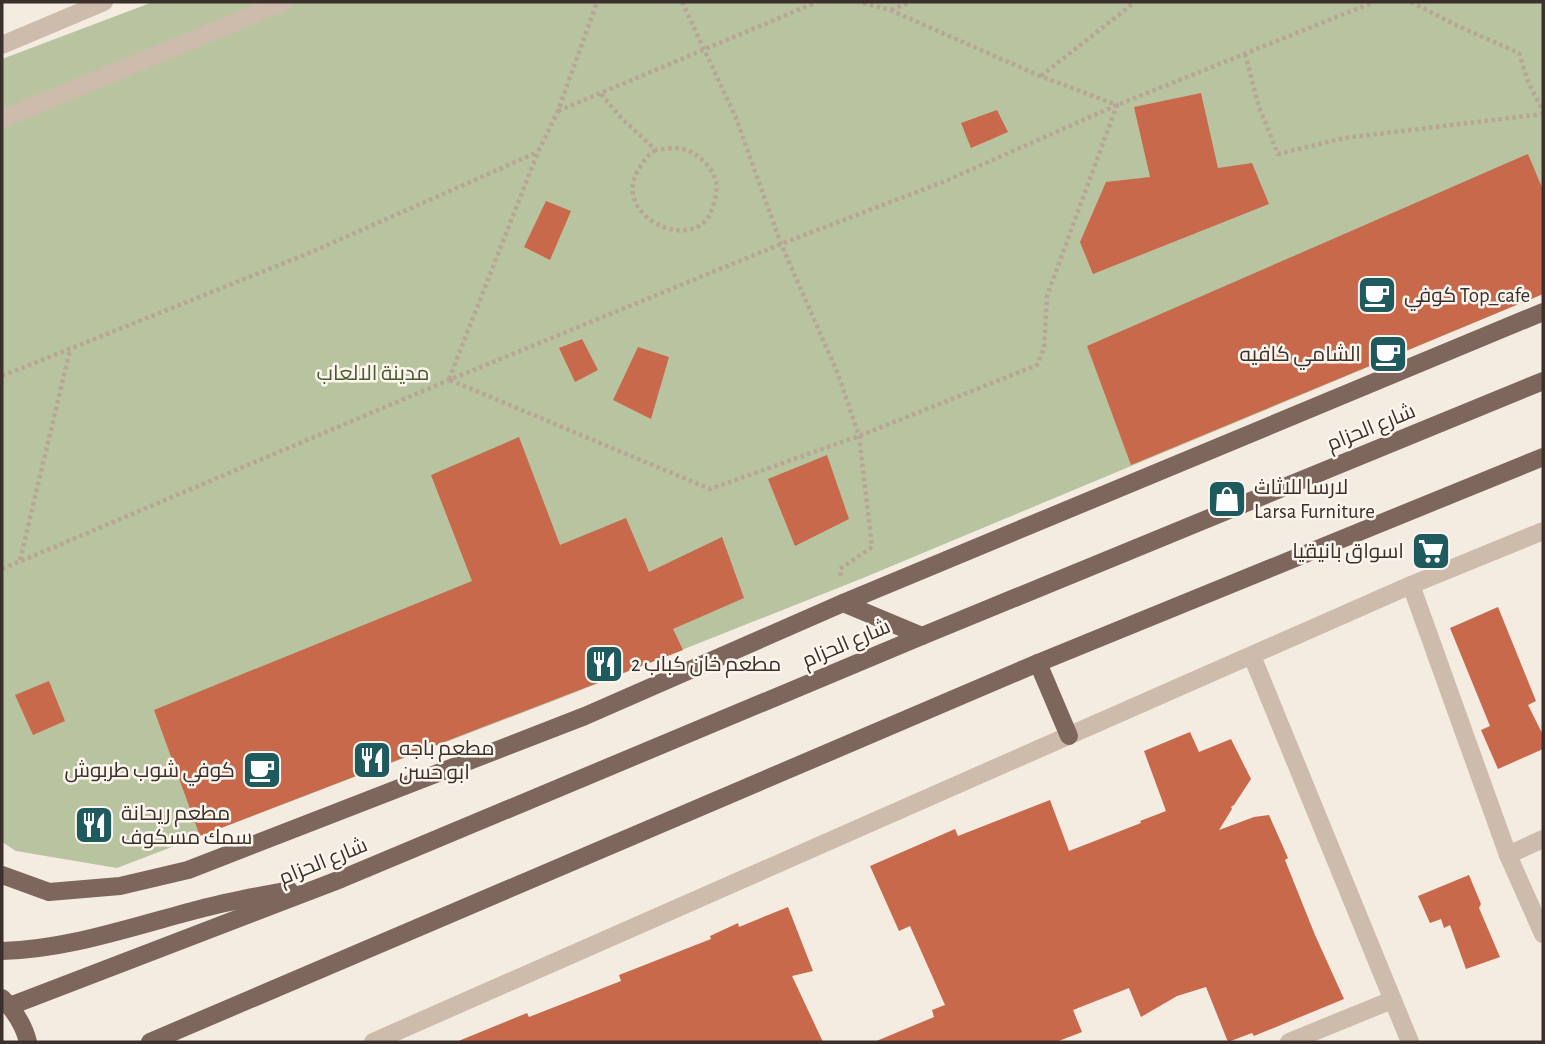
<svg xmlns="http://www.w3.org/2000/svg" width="1545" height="1044" viewBox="0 0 1545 1044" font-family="'Alegreya Sans',Cairo,sans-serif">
<rect width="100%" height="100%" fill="#f4ebe1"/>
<path fill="#b8c4a0" d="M 153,2 L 1543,2 L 1543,294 L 863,578 L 561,698 L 117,868 L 16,851 L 2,842 L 2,59 Z"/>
<g fill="#c8694b">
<path d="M 1201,93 L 1218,168 L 1252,163 L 1269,204 L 1093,274 L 1080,242 L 1106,182 L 1150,177 L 1134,107 Z"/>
<path d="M 997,110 L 1008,132 L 971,148 L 961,123 Z"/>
<path d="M 1528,154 L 1543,190 L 1543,294 L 1131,465 L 1087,346 Z"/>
<path d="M 546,201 L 571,211 L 550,260 L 524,247 Z"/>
<path d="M 582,339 L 598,370 L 575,382 L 559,348 Z"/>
<path d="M 638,347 L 669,357 L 651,419 L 613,400 Z"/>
<path d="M 519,437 L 560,545 L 626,518 L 649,572 L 722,537 L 744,598 L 673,629 L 683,650 L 200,836 L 154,710 L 472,581 L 431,475 Z"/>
<path d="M 827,455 L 849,519 L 795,546 L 768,479 Z"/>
<path d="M 1498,607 L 1536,701 L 1528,705 L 1543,735 L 1543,749 L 1498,769 L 1481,730 L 1490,726 L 1450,628 Z"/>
<path d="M 49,681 L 65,721 L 33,735 L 15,695 Z"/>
<path d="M 1190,732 L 1199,752 L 1231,739 L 1251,779 L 1234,805 L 1231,807 L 1232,809 L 1219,830 L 1254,817 L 1269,815 L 1288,858 L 1285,860 L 1315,935 L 1344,999 L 1254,1036 L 1252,1033 L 1228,1042 L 1206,987 L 1177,996 L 1141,1017 L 1129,988 L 1073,1010 L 1082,1032 L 1056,1042 L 874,1042 L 934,1017 L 932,1010 L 945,1005 L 910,926 L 899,931 L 870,866 L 955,829 L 958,836 L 1050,800 L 1069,851 L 1141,823 L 1140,821 L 1166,811 L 1144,751 Z"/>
<path d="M 1469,875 L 1481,904 L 1479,908 L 1500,957 L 1466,969 L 1450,925 L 1444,928 L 1441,919 L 1430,923 L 1418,896 Z"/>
<path d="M 788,907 L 813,971 L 792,976 L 823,1042 L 456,1042 L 527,1013 L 529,1017 L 621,981 L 619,975 L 711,939 L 710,936 L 738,923 L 739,927 Z"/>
</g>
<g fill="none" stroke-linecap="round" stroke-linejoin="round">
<g stroke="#b9a596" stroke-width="4.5" stroke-dasharray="3.5 3.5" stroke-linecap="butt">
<path d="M 682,2 L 736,118 L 781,244 L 838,374 L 859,436 L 872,547 L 840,569 L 841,578"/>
<path d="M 1411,2 L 1458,26 L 1519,53 L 1528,82 L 1543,111"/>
<path d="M 891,10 L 910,2"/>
<path d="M 1245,54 L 1259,107 L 1278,154 L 1344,138 L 1543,114"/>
<path d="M 1041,76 L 1135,2"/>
<path d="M 601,94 L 622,119 L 656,150 C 664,149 675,147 683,149 C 698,152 713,168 716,182 C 718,191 714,206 710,214 C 691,253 611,216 638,170 C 644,161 647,155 656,150"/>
<path d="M 558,111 L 817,2"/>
<path d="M 2,376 L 314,251 L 538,152"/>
<path d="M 449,379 L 538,152 L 558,111 L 597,2"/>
<path d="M 450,380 L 710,489 L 859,436 L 1037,365 L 1044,348 L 1047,296 L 1117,105 L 1040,76 L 890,10 L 860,2"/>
<path d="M 20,560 L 70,350"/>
<path d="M 2,569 L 449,380 L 781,244 L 943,182 L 1117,105 L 1374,2"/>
</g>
<g stroke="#cdbbac" stroke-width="18">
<path d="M 2,119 L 284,2"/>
<path d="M 1411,585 L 1508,855 L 1543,934"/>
<path d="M 1252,656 L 1410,1042"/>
<path d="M 1508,855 L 1543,839"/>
<path d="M 373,1042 L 1411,585 L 1543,531"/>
<path d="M 1289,1042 L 1392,1000"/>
</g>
<path stroke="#cdbbac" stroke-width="18" d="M 2,45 L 104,2"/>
<g stroke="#7d675c" stroke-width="18">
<path d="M 843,603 L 922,636"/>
<path d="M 1038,663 L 1069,736"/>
<path d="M 2,875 L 49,892 L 120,886 L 188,870 L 585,716 L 843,603 L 1543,312"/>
<path d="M 2,951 C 70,949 134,926 200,909 C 229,901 260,896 289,890"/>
<path d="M 2,998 C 14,1010 24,1026 28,1042"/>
<path d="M 10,1006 L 341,879 L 922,636 L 1543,381"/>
<path d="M 150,1042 L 1038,663 L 1543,457"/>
</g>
</g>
<defs>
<g id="cafe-square" transform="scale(2.0125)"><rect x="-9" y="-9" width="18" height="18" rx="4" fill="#1f5a5e" stroke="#fbf5ee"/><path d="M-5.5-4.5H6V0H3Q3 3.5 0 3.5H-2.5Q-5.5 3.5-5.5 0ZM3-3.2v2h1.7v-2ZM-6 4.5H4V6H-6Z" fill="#fff"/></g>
<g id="shop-square" transform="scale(2.0125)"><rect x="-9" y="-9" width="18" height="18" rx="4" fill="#1f5a5e" stroke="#fbf5ee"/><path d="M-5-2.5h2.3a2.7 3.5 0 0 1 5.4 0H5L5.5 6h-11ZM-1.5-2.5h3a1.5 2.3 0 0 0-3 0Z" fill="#fff"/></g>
<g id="supermarket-square" transform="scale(2.0125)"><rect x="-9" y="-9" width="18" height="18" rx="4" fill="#1f5a5e" stroke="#fbf5ee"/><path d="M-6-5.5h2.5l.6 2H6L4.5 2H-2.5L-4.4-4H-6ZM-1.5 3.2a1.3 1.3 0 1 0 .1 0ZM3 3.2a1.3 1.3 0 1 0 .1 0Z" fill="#fff"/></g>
<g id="restaurant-square" transform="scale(2.0125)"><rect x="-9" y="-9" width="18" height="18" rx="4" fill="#1f5a5e" stroke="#fbf5ee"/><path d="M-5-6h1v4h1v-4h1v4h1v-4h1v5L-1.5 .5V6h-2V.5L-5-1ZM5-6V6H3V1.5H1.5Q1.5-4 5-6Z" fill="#fff"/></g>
</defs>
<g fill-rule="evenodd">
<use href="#cafe-square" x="1377" y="295"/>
<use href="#cafe-square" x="1388" y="354"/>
<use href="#shop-square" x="1227" y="499"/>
<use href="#supermarket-square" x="1431" y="551"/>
<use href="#restaurant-square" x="604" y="664"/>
<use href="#restaurant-square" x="372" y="760"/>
<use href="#cafe-square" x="262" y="770"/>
<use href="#restaurant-square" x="94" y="825"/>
</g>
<g text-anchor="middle" stroke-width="5" stroke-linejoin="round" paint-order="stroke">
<g font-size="21" fill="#3b302b" stroke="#fbf5ee" text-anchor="start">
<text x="1404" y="302">كوفي Top_cafe</text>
<text x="1361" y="361" text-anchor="end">الشامي كافيه</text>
<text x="1254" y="494">لارسا للاثاث<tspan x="1254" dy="24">Larsa Furniture</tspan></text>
<text x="1404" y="558" text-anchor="end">اسواق بانيقيا</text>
<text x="631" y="671">مطعم خان كباب 2</text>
<text x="399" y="755">مطعم باجه<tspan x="399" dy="24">ابو حسن</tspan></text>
<text x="235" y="777" text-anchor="end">كوفي شوب طربوش</text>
<text x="121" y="820">مطعم ريحانة<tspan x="121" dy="24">سمك مسكوف</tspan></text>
</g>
<g font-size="21" fill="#4a5a2e" stroke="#fbf5ee">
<text x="373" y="380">مدينة الالعاب</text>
</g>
<g font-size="21" fill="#3b302b" stroke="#fbf5ee">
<text transform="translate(1371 427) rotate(-22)" y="7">شارع الحزام</text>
<text transform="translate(846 643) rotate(-23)" y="7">شارع الحزام</text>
<text transform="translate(323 861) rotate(-22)" y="7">شارع الحزام</text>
</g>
</g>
<rect width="1545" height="1044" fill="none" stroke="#3b302b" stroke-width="7"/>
</svg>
